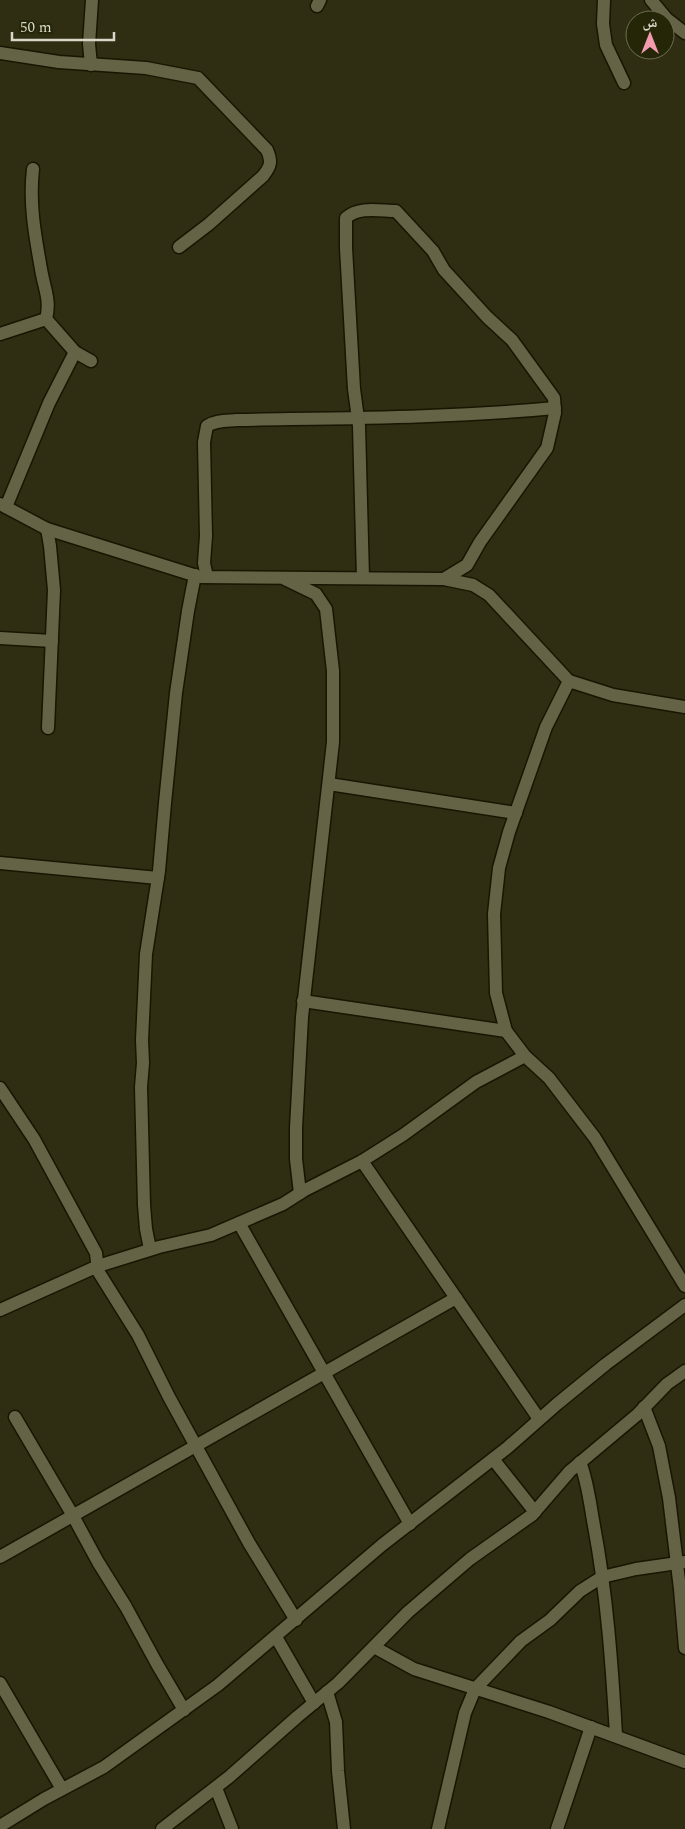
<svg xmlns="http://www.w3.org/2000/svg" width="685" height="1829" viewBox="0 0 685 1829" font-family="Spectral,'Noto Naskh Arabic',serif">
<rect width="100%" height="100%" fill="#2f2e12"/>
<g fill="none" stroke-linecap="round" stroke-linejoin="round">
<g stroke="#181600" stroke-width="15">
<g id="minor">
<path d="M 604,0 L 603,24 L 606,45 L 624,83"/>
<path d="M 651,0 L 667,19 L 685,33"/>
<path d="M 317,6 L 320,0"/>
<path d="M 0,53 L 59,62 L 146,68 L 198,78 L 267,150 C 272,161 271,166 263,176 L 209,224 L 179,247"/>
<path d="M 91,65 L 89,44 L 92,0"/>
<path d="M 46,319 L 75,352 L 91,361"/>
<path d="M 0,334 L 46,319 C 51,300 44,288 41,269 C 35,235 29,204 33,169"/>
<path d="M 0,504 L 47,529 L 200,577 L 444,579 L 473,585 L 489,595 L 569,681 L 613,695 L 685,707"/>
<path d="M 6,507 L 49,403 L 75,352"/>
<path d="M 47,529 L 50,546 L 54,590 L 48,728"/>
<path d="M 207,577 L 204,563 L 206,536 L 204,442 L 207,426 C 216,420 227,421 237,420 C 343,418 449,418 555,408"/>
<path d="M 363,578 L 359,426 L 354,389 L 346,248 L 346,218 C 359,206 380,211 396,211 L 433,251 L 444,270 L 487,317 L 512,340 L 554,398 L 555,413 L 547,448 L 480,542 L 467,565 L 444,579"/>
<path d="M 285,579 L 316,594 L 326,609 L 333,671 L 333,742 L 302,1017 L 296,1128 L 296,1159 L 300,1193"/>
<path d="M 0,638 L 52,641"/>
<path d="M 569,681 L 546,727 L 509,832 L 499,868 L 494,914 L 496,993 L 506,1031 L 525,1056 L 549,1078 L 595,1138 L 685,1286"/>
<path d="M 329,784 L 516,813"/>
<path d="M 0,863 L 158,878"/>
<path d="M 303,1001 L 506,1031"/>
<path d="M 0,1088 L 34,1139 L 96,1253 L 98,1271 L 138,1335 L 169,1397 L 249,1543 L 296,1620"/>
<path d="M 362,1161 L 539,1419"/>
<path d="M 239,1223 L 410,1524"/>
<path d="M 150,1249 L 146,1229 L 144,1205 L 141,1087 L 143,1063 L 142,1040 L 146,954 L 159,871 L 165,803 L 176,693 L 188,611 L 195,575"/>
<path d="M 0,1310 L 98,1266 L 159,1247 L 211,1235 L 283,1204 L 305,1190 L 362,1161 L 403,1135 L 476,1082 L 525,1056"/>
<path d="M 644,1407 L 659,1446 L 669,1498 L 680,1589 L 685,1648"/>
<path d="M 15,1417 L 72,1514 L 98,1562 L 126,1607 L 157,1664 L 184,1710"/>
<path d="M 493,1459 L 535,1512"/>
<path d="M 580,1462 C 588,1483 590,1504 594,1526 C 607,1595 612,1666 616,1735"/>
<path d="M 0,1557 L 456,1298"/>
<path d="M 276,1637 L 314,1703"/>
<path d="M 374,1647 L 414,1669 L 549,1712 L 685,1762"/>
<path d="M 0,1683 L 62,1789"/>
<path d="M 327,1692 L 336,1722 L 338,1771 L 344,1829"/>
<path d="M 216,1788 L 232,1829"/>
<path d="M 0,1826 L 44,1799 L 104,1767 L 218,1685 L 382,1545 L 507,1448 L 557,1404 L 606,1364 L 685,1305"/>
<path d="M 162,1829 L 229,1777 L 297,1717 L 338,1683 L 408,1612 L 470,1559 L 532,1515 L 570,1471 L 638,1414 L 667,1384 L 685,1371"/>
<path d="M 438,1829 L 465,1713 L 475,1689 L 521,1641 L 550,1620 L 580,1591 L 602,1577 L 636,1569 L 685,1562"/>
<path d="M 557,1829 L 591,1727"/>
</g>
</g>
<use href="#minor" stroke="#646346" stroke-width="12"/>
</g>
<g transform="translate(650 35)"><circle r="24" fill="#252508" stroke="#6d6d55"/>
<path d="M0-4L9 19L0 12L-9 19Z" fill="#f29aae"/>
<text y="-8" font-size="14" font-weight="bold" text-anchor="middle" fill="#d8d8c8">ش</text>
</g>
<path d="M12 32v8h102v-8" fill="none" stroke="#d8d8c8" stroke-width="2.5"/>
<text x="20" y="32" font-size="15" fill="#d8d8c8" stroke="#252508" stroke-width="4" paint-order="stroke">50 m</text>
</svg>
